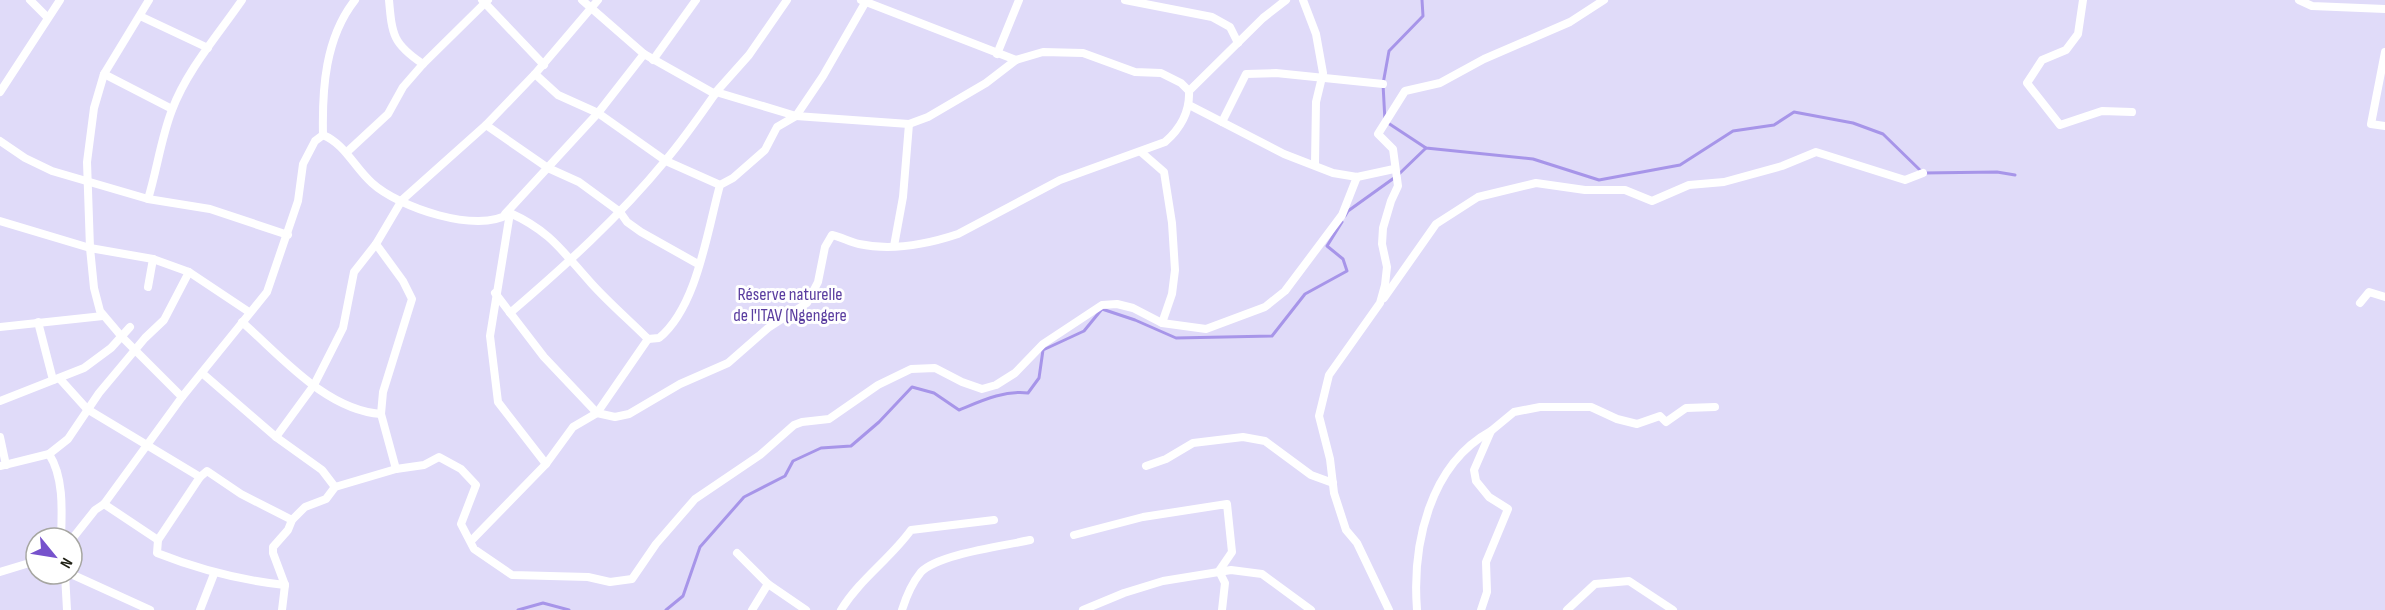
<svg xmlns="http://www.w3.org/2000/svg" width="2385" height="610" viewBox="0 0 2385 610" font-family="'Sofia Sans Condensed',sans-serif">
<rect width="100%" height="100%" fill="#f2f6d6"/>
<path fill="#e0dbf9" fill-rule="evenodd" d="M 0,0 L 2385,0 L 2385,610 L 0,610 ZM 36,538 L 72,538 L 72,574 L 36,574 Z"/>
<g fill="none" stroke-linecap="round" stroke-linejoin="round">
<g stroke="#a795e9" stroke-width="3">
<path d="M 1422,0 L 1423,16 L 1389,51 L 1383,84 L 1385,121 L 1426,148 L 1533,159 L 1599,180 L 1680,165 L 1733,131 L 1774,125 L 1794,112 L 1853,123 L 1883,134 L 1923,173 L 1997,172 L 2015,175"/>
<path d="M 1399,174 L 1426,148"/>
<path d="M 1345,216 L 1348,211 L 1394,178"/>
<path d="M 518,610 L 543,603 L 569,610"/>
<path d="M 666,610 L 683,596 L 700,547 L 744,497 L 785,476 L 793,461 L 821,448 L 851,446 L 879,422 L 912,387 L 934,393 L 959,410 C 981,401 1004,390 1028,393 L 1039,378 L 1043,350 L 1084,331 L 1102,309 L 1135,320 L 1176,338 L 1272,336 L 1305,294 L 1347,271 L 1343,259 L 1327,246 L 1342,222"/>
</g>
<g stroke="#fff" stroke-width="8">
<path d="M 30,0 L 47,17"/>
<path d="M 149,0 L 104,74 L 94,108 L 87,162 L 90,248 L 94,288 L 100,311 L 122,337 L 182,397"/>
<path d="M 389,0 C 392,35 393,44 423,64"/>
<path d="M 482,0 L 544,65"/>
<path d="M 582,0 L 644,54 L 715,94 L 716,92 L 796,116 L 909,124 L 928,117 L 986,83 L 1016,60"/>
<path d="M 1125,0 L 1212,17 L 1230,27 L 1238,43"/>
<path d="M 1303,0 L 1316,34 L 1323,73 L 1316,102 L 1315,164"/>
<path d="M 2083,0 L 2078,34 L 2066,50 L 2042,60 L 2027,83 L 2060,125 L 2102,111 L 2132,112"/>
<path d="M 2299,0 L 2312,6 L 2385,9"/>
<path d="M 140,16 L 208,48"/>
<path d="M 2385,52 L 2371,124 L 2385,126"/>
<path d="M 997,54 L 1019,0"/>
<path d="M 653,60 L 696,0"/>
<path d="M 104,74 L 172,109"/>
<path d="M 535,74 L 558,95 L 598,113 L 666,161 L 720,185"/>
<path d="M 1189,91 L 1263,18 L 1286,0"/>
<path d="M 0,92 L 60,0"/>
<path d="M 716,92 L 749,55 L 787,0"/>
<path d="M 1189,105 L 1284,154 L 1333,173 L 1357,177 L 1394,169"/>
<path d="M 1222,122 L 1246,74 L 1276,73 L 1383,84"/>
<path d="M 486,125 L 548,168 L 579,182 L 620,212 L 627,222 L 641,232 L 698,264"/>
<path d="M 323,135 C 345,144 354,167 372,183 C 398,207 478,235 510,213 C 550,231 562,251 591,283 C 609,303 629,320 648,339 L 659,338 C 697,307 707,232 720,185 L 733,178 L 765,150 L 777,127 L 796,116 L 823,76 L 865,3"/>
<path d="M 0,141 L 25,158 L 52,171 L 148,199 L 210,209 L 288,235"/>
<path d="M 347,152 L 388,114 L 403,87 L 423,64 L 488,0"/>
<path d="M 1141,152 L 1164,172 L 1172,223 L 1175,270 L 1172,294 L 1162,323"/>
<path d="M 148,199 C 157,170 161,138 172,110 C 187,70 218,35 242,0"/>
<path d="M 510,213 L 490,336 L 498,402 L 546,464"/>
<path d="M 505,214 L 598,113 L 644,54"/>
<path d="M 0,221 L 90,248 L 153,259 L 189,272 L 249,312"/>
<path d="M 376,244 L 403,281 L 412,299 L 383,392 L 381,414 L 396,469"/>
<path d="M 894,246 L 903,197 L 909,124"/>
<path d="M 148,287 L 153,259"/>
<path d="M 495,293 L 544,357 L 597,413 L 615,417 L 629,414 L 680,384 L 728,363 L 768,328 L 807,303 L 818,282 L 825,247 L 832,235 C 841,237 850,242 859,244 C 891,251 928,244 958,234 L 1060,180 L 1165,142 C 1181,128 1190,112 1189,91 L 1181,83 L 1161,73 L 1135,72 L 1083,53 L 1043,52 L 1016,60 L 861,0"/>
<path d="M 1384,298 L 1436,224 L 1478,197 L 1536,183 L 1585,190 L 1625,190 L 1652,201 L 1689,185 L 1724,182 L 1782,166 L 1816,152 L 1905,180 L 1923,173"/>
<path d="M 2360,303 L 2369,292 L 2385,297"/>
<path d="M 510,313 C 565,266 619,217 665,161 C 683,140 699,117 715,94"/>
<path d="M 38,322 L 53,380"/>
<path d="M 242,322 C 282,357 326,410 381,414"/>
<path d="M 0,327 L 103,316"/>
<path d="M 202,373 L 276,437 L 322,470 L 335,487"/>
<path d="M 60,379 L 87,409 L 200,477 L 207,471 L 241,494 L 292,520"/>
<path d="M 0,401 L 84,368 L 111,348 L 130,327"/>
<path d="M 0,437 L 6,465"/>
<path d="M 276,437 L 314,385 L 343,328 L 354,272 L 376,244 L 402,200 L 486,125 L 535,74 L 598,0"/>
<path d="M 49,454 C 64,477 62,511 61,538"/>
<path d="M 0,466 L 49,454 L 68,439 L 99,393 L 145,338 L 164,320 L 189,272"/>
<path d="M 1146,466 L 1166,459 L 1193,443 L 1243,437 L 1265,441 L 1311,475 L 1333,483"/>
<path d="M 104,504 L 158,540 L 157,553 C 200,570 239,580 285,585"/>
<path d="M 1074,535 L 1143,517 L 1227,504 L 1232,552 L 1219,571 L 1225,583 L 1222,610"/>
<path d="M 72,539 L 95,510 L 104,504 L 182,397 L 267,292 L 298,201 L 303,164 L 315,141 L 323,135 C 322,89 325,38 355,0"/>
<path d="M 158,540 L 200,477"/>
<path d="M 471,541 L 546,464 L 573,427 L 597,413 L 648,339"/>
<path d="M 737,553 L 768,584 L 806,610"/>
<path d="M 0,572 L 36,561"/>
<path d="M 65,574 L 67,610"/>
<path d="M 71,574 L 150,610"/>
<path d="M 200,610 L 214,574"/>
<path d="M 282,610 L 285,585 L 273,553 L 273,547 L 288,530 L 292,520 L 305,507 L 326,499 L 335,487 L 396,469 L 424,465 L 439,457 L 461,469 L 476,485 L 461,524 L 474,549 L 512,575 L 588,577 L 610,582 L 632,579 L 656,544 L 695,499 L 760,455 L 794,425 L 802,422 L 829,419 L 878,385 L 911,369 L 935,368 L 962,382 L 982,389 L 996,385 L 1015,373 L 1043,344 L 1102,305 L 1117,304 L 1133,308 L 1162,323 L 1206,329 L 1265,307 L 1285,291 L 1342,215 L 1357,177"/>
<path d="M 752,610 L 768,584"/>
<path d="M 841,610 C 860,579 890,559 911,530 L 994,520"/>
<path d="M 902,610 C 906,597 912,583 921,572 C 938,554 1004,546 1030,540"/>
<path d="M 1083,610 L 1124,593 L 1163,581 L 1231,570 L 1262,574 L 1311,610"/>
<path d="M 1389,610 L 1357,543 L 1346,530 L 1334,493 L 1330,459 L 1319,416 L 1329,375 L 1380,303 L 1385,285 L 1387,267 L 1382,244 L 1383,228 L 1391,201 L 1398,186 L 1393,149 L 1378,134 L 1405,91 L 1440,83 L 1484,59 L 1570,22 L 1604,0"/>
<path d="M 1417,610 C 1412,545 1429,465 1491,431"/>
<path d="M 1481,610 L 1487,592 L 1486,562 L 1508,509 L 1489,497 L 1476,481 L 1474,470 L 1491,431 L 1514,412 L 1540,407 L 1591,407 L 1617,419 L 1637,424 L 1660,416 L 1666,422 L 1686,408 L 1715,407"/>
<path d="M 1567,610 L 1595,584 L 1629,581 L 1673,610"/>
</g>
</g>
<g text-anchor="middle" stroke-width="6" stroke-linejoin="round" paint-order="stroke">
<g font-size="18" fill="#5a3d9f" stroke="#fff">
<text x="790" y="300">Réserve naturelle<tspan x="790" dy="21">de l'ITAV (Ngengere</tspan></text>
</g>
</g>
<g transform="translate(54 556) rotate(120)"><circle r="28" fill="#ffffff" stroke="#a6a6a1" stroke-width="1.5"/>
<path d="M0-4.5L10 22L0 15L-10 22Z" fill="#7652cc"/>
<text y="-9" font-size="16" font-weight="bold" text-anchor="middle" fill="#202115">N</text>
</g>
</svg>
